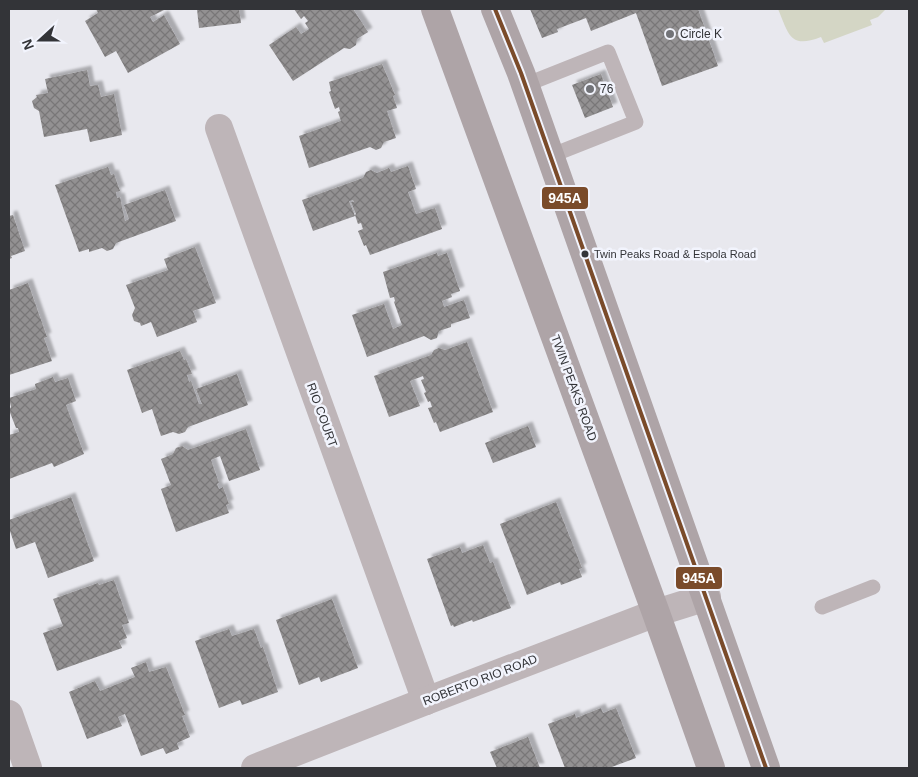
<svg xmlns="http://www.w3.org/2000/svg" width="918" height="777" viewBox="0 0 918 777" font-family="Helvetica,sans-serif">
<defs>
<pattern id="building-cross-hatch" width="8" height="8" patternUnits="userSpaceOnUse" patternTransform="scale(1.25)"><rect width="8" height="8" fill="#939192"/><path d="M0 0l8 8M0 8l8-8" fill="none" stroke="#797778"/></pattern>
<filter id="shadow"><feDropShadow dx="4.5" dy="-4.5" stdDeviation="1" flood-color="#0004"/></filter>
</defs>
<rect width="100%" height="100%" fill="#e8e8ee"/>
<path fill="#d4d6c5" d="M 778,9 L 886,9 L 878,17 L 870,20 L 872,25 L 824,43 L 821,37 C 790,49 789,35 778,9 Z"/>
<g fill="url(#building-cross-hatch)" filter="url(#shadow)">
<path d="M 96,9 L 166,9 L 150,17 L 153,22 L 164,15 L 180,44 L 128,73 L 116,51 L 105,57 L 85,21 L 98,13 Z"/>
<path d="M 197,9 L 239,9 L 241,23 L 199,28 Z"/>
<path d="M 294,9 L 353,9 L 368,32 L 357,39 L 356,45 L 350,49 L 344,48 L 293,81 L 269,45 L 296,27 L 301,34 L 309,29 L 305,23 L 308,21 L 304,16 L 301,19 Z"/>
<path d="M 530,9 L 698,9 L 718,66 L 662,86 L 636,13 L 591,31 L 586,18 L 557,29 L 558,32 L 542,38 Z"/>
<path d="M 382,64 L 395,95 L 393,96 L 397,108 L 387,111 L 396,138 L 384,142 L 381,148 L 376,150 L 370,147 L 309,168 L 299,136 L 341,121 L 338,112 L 340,111 L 339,107 L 335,109 L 329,92 L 331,91 L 329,82 Z"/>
<path d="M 87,70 L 90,86 L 98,85 L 101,97 L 114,94 L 122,135 L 90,142 L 87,129 L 44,137 L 39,111 L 34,108 L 32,101 L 37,97 L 36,95 L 48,93 L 45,79 Z"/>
<path d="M 601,74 L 613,107 L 585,118 L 572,85 Z"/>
<path d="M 408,166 L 416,189 L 408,192 L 416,214 L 435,208 L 442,229 L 370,255 L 366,245 L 364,246 L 358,231 L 363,229 L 361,223 L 358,224 L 355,215 L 356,214 L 351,202 L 354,202 L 353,200 L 349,201 L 355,216 L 313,231 L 302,200 L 363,178 L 366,172 L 371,170 L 377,173 L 389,168 L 391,172 Z"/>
<path d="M 108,167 L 111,175 L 114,174 L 120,191 L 116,192 L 117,198 L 120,197 L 125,221 L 129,219 L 124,205 L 165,190 L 176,221 L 116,243 L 113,249 L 107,251 L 102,248 L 89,252 L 89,249 L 79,252 L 55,185 Z"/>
<path d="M 13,215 L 25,251 L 11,256 L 12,258 L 9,259 L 9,216 Z"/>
<path d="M 195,247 L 216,303 L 193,311 L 197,322 L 157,337 L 151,322 L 141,326 L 140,323 L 134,321 L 132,315 L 135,308 L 126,285 L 168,270 L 164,259 Z"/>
<path d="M 437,253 L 438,256 L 447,253 L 460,291 L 451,294 L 452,297 L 442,301 L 444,307 L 464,300 L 470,318 L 451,324 L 451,327 L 439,331 L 437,338 L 431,340 L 424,336 L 367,357 L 352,315 L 384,304 L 393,329 L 402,325 L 394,302 L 395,301 L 394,297 L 390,298 L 383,272 Z"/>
<path d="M 28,283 L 47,337 L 44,338 L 52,361 L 9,375 L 9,290 Z"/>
<path d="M 467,342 L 493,412 L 440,432 L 436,422 L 434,423 L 428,408 L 432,407 L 430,401 L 428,402 L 424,393 L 426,392 L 421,380 L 424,379 L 423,376 L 410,381 L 420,406 L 389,417 L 374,376 L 431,355 L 434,350 L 439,348 L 445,350 Z"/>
<path d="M 180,351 L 184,360 L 186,359 L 192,374 L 187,375 L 189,382 L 191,381 L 199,404 L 202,404 L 196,389 L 237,374 L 248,405 L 188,427 L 185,432 L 179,434 L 173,432 L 161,436 L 152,409 L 142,413 L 127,370 Z"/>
<path d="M 53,377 L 55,382 L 68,378 L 76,401 L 66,405 L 84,454 L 54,467 L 52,463 L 9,479 L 9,435 L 19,432 L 18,428 L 16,428 L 9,410 L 11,407 L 9,398 L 36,389 L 35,384 Z"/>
<path d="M 528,426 L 536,447 L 493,463 L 485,443 Z"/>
<path d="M 246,429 L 260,470 L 229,481 L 220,456 L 211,460 L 219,483 L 217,484 L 219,489 L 223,487 L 229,504 L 226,505 L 229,513 L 176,532 L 161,489 L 171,485 L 161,459 L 173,454 L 176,448 L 182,446 L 188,450 Z"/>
<path d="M 71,497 L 94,561 L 48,578 L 35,542 L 16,549 L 9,528 L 9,520 Z"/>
<path d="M 556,502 L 582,568 L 579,569 L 582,577 L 561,585 L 560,582 L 527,595 L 500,524 Z"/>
<path d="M 483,545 L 490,563 L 493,562 L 511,608 L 473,622 L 472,620 L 454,627 L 453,625 L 451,626 L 427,559 L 460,547 L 462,553 Z"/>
<path d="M 114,580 L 129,623 L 122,625 L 127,638 L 119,641 L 122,648 L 57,671 L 43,633 L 63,626 L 53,599 L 98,583 L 99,585 Z"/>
<path d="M 332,599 L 358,668 L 321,682 L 319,677 L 299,685 L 276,620 Z"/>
<path d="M 229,629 L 232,636 L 254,629 L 261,648 L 263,647 L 278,692 L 242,705 L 240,700 L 219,708 L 195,641 Z"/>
<path d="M 146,662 L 149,672 L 166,667 L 185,715 L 182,716 L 190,737 L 177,743 L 179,749 L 166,754 L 163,748 L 141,756 L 125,714 L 118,717 L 122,726 L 87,739 L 69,692 L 95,681 L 100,691 L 135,677 L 131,668 Z"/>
<path d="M 601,708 L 603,713 L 616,708 L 636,758 L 609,768 L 565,768 L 548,724 L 575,714 L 576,718 Z"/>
<path d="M 528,737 L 540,768 L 497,768 L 490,752 Z"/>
</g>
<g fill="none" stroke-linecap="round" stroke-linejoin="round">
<g stroke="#beb5b8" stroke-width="15">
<path d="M 525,85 L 608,52 L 636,122 L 550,156"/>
<path d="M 822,607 L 873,587"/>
</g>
<g stroke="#beb5b8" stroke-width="28">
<path d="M 219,128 L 426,701"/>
<path d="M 9,714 L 28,768"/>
<path d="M 255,768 L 426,701 L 656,613 L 707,597"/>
</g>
<g stroke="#aea4a7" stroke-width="28">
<path d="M 435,9 L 656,613 L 711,768"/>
<path d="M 495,9 L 521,73 L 766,768"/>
</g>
<g stroke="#f2f4fd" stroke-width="8">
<path id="bus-1" d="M 495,9 L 521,73 L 766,768"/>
</g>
<use href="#bus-1" stroke="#7a4b2a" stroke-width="4"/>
</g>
<g fill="#727378" stroke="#f2f4fd" stroke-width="2">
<circle cx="670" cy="34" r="5"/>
<circle cx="590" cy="89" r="5"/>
</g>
<circle fill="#333438" stroke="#f2f4fd" stroke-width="2" cx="585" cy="254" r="4.5"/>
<g text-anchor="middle" stroke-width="5" stroke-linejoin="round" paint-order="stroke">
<g font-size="11" fill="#333438" stroke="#f2f4fd" text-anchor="start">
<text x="594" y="258">Twin Peaks Road &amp; Espola Road</text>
</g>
<g font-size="12" fill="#333438" stroke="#f2f4fd" text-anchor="start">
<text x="680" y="38">Circle K</text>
<text x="600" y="93">76</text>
</g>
<g font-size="12" fill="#333438" stroke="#f2f4fd">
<text transform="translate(574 388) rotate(70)" y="4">TWIN PEAKS ROAD</text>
<text transform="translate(322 415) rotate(70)" y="4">RIO COURT</text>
<text transform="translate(480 680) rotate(-21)" y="4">ROBERTO RIO ROAD</text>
</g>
</g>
<g stroke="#f2f4fd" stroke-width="2">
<rect x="541" y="186" width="48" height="24" rx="5" fill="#7a4b2a"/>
<rect x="675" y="566" width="48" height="24" rx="5" fill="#7a4b2a"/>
</g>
<g font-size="14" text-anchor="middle" font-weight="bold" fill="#fff">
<text x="565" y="203">945A</text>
<text x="699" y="583">945A</text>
</g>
<rect width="918" height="777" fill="none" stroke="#333438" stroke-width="20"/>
<g transform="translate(40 40) rotate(249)" stroke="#f2f4fd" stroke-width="4" paint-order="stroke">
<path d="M0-4L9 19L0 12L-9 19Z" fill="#333438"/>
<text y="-8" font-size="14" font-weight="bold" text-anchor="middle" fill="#333438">N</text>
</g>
</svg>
